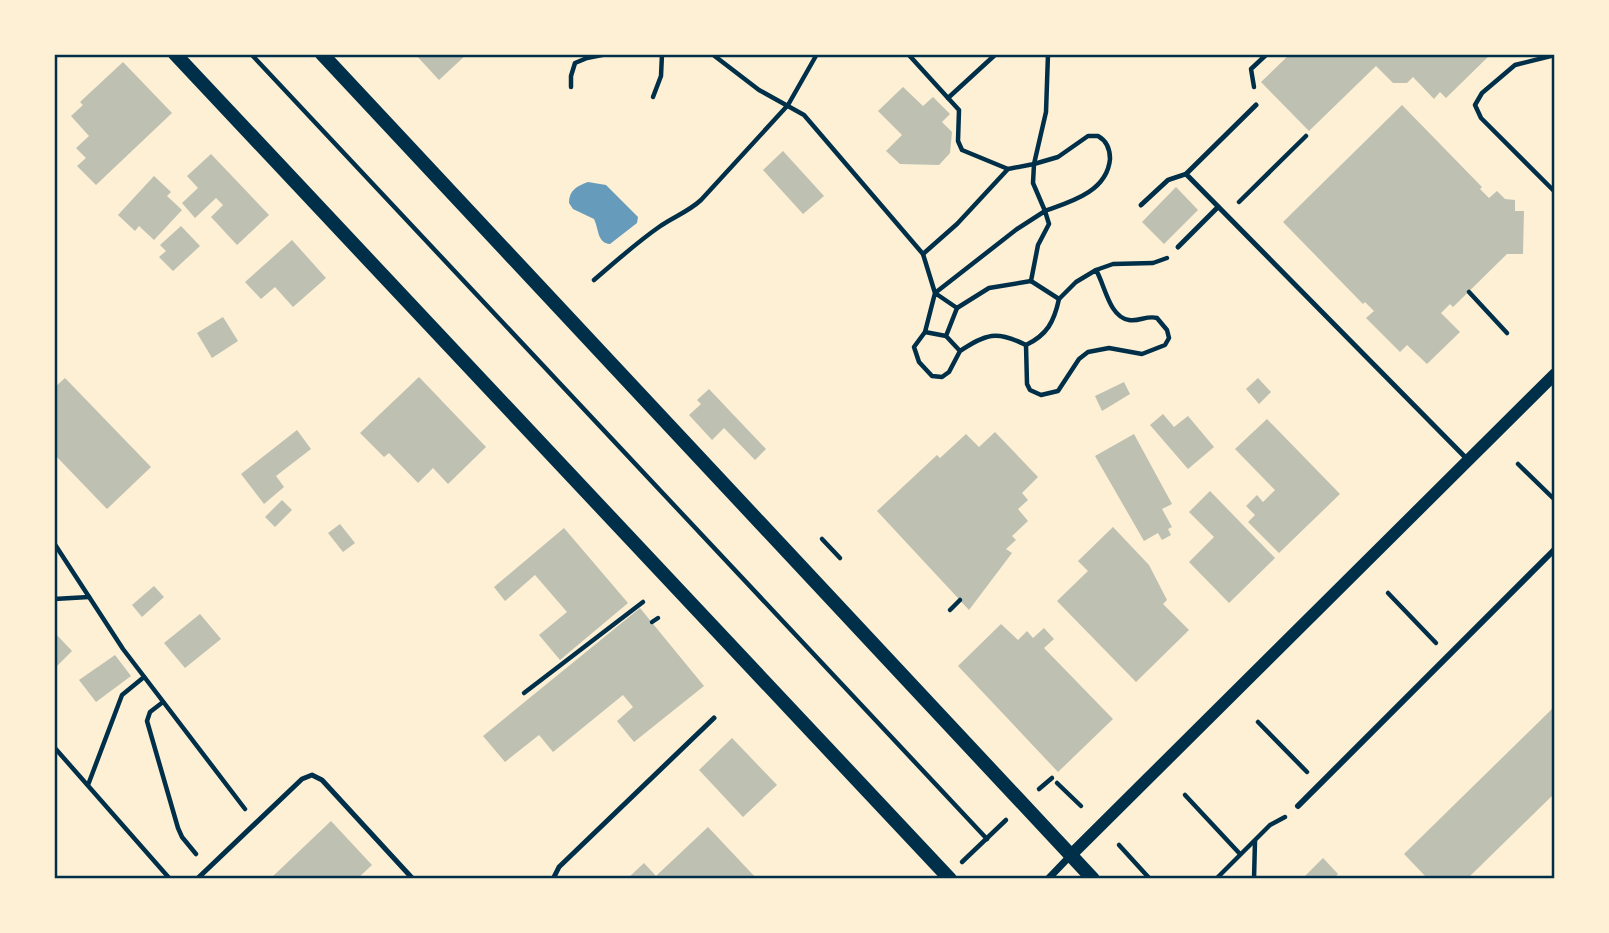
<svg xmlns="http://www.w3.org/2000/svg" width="1609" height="933" viewBox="0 0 1609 933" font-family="'PT Serif',serif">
<rect width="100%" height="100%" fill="#fdf0d5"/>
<path fill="#669bbc" d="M 588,182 L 606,185 L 638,217 L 637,223 L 610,244 C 597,243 599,229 594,219 L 573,209 L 569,203 C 569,190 577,186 588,182 Z"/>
<g fill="#bec0b2">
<path d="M 415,54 L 467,54 L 439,80 Z"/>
<path d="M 1290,54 L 1491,54 L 1446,98 L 1440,92 L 1434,99 L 1413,77 L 1407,83 L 1393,83 L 1376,66 L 1309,131 L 1261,82 Z"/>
<path d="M 123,62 L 172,113 L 96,185 L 77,166 L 86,158 L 76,148 L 89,136 L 71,116 L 83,105 L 80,102 Z"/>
<path d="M 903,87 L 923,106 L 933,97 L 950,114 L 942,122 L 952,132 L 950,153 L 939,165 L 900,164 L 886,151 L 902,135 L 878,111 Z"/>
<path d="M 1402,105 L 1480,185 L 1482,187 L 1480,189 L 1489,198 L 1497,191 L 1505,199 L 1515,200 L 1515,211 L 1524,211 L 1523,254 L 1507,254 L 1453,307 L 1450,304 L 1441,313 L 1460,332 L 1427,364 L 1407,345 L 1400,352 L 1366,318 L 1374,311 L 1365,302 L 1363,304 L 1361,302 L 1283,222 Z"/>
<path d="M 783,151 L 824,196 L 803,214 L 763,170 Z"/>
<path d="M 211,154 L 269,215 L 237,245 L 211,217 L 223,205 L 216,198 L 195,218 L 182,203 L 198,188 L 187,176 Z"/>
<path d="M 154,176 L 171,192 L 167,196 L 182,210 L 154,240 L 139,226 L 135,231 L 118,215 Z"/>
<path d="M 1176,187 L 1198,210 L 1164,244 L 1142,222 Z"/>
<path d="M 181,226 L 200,246 L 173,271 L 159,257 L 166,251 L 160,245 Z"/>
<path d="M 292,240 L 326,278 L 293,307 L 275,287 L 261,299 L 245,282 Z"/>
<path d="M 223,317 L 238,341 L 212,358 L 197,333 Z"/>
<path d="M 419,377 L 486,447 L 448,484 L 433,468 L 418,483 L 389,453 L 384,457 L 360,433 Z"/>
<path d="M 65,378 L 151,467 L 107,509 L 54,454 L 54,388 Z"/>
<path d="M 1258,378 L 1271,392 L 1259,404 L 1246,389 Z"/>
<path d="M 1124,382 L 1130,394 L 1102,411 L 1095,396 Z"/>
<path d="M 709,389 L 766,449 L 755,460 L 724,428 L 712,440 L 689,415 L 701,404 L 697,400 Z"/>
<path d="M 1163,414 L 1174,427 L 1188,416 L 1214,447 L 1188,469 L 1150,425 Z"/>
<path d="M 1267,419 L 1340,494 L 1279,553 L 1248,522 L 1255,515 L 1246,506 L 1257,495 L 1263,502 L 1275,490 L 1235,449 Z"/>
<path d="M 297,430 L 311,449 L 276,476 L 284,487 L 264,504 L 241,474 Z"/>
<path d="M 995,432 L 1038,477 L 1022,493 L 1028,500 L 1018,509 L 1028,521 L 1012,536 L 1016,540 L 1006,549 L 1012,553 L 969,610 L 877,511 L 937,455 L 940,458 L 966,434 L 979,447 Z"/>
<path d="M 1134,434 L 1172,504 L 1162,509 L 1172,527 L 1168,529 L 1171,535 L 1162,540 L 1158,533 L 1144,541 L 1095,456 Z"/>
<path d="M 1210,491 L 1275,558 L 1229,603 L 1189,562 L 1214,537 L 1189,512 Z"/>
<path d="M 282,500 L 292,510 L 275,527 L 265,517 Z"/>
<path d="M 340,524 L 355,543 L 343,552 L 328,533 Z"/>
<path d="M 1113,527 L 1149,565 L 1167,600 L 1163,604 L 1189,630 L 1136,682 L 1057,601 L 1088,571 L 1078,561 Z"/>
<path d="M 564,528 L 628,603 L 560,660 L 539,635 L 567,612 L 535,575 L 505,601 L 494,587 Z"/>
<path d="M 154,586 L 164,597 L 142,617 L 132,605 Z"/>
<path d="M 640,608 L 704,686 L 634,742 L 617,721 L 633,707 L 623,695 L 553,752 L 539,735 L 505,762 L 483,736 Z"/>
<path d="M 200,614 L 221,639 L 185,668 L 164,643 Z"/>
<path d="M 1001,624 L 1018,640 L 1027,631 L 1033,638 L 1044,628 L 1054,639 L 1044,648 L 1113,719 L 1058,772 L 958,666 Z"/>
<path d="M 54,632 L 72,651 L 54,669 Z"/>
<path d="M 115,655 L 131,676 L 96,702 L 79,680 Z"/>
<path d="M 1555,706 L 1555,793 L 1467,879 L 1428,879 L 1404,854 Z"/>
<path d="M 732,738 L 777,785 L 743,817 L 699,770 Z"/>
<path d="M 331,821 L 372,865 L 357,879 L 270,879 Z"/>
<path d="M 708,827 L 757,879 L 627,879 L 644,863 L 656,876 Z"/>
<path d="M 1323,858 L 1338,874 L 1333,879 L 1302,879 Z"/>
</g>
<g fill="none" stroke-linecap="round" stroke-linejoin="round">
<g stroke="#003049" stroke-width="4.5">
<path d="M 251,54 L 987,839"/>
<path d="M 712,54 L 759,90 L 804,115 L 923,254 L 957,224 L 1008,169 L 1034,164 L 1046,112 L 1048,54"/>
<path d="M 908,54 L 948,98 L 996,54"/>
<path d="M 1555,55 L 1515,65 L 1482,93 L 1475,105 L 1481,118 L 1555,192"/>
<path d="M 571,87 L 571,76 L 575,63 L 587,58 L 607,54"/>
<path d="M 1254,87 L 1251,69 L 1267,54"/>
<path d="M 653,97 L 661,76 L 662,54"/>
<path d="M 948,98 L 959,110 L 958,141 L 962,150 L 1008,169"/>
<path d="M 1239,202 L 1306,136"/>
<path d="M 923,254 L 935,293 L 1017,229 L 1045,211 L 1033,183 L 1034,164 L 1058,157 L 1088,136 L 1098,136 C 1107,141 1110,149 1110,159 C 1107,192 1070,202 1045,211 L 1049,224 L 1038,245 L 1031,281 L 1059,299 L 1076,282 L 1096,270 C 1105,285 1109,317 1129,320 C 1139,322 1147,315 1157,318 L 1167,330 L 1169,338 L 1165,345 L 1142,354 L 1109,348 L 1088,352 L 1079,359 L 1058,391 L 1041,395 L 1030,390 L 1027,384 L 1026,345 C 996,330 986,334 960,351 L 946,336 L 957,308 L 935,293 L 925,332 L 914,347 L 919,362 L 932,376 L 942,377 L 949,372 L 960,351"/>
<path d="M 1096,270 L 1113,264 L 1153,263 L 1167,258"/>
<path d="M 594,280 C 615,262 636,243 659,227 C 673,217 688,212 701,200 L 788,105 L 817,54"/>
<path d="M 1469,292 L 1507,333"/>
<path d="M 957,308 L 989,288 L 1031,281"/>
<path d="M 925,332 L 946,336"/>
<path d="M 1026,345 C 1047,335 1054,322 1059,299"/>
<path d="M 1518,464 L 1555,500"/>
<path d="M 822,539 L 840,558"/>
<path d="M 54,543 L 123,649 L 245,809"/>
<path d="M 1388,593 L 1436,643"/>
<path d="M 54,599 L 89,597"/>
<path d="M 950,610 L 960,600"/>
<path d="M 652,622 L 658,618"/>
<path d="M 524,693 L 643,602"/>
<path d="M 163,702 L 150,712 L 147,721 L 178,828 L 182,837 L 196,854"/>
<path d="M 1258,722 L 1307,772"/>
<path d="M 54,747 L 170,879"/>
<path d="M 1057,783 L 1081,806"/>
<path d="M 88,785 L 122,695 L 144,677"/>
<path d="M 1039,789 L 1052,778"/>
<path d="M 1185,795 L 1240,854"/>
<path d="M 1119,845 L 1150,879"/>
<path d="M 962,862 L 1006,820"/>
<path d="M 1216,879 L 1270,825 L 1285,817"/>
<path d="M 1254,879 L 1255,841"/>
</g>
<g stroke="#003049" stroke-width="5">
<path d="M 1256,105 L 1186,174 L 1468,460"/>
<path d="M 1141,205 L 1168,180 L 1186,174"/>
<path d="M 1178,247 L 1218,207"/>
<path d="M 197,879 L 302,779 L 312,775 L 322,780 L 413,879"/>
<path d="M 553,879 L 559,867 L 714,718"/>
</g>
<path stroke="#003049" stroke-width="6" d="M 1298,806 L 1555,549"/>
<path stroke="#003049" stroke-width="7" d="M 1048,879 L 1071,855"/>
<path stroke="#003049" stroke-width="12" d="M 1071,855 L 1555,374"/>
<g stroke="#003049" stroke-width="14">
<path d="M 175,54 L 950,879"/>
<path d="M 322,54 L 1093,879"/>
</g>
</g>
<rect width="1609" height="933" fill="none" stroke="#fdf0d5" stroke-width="112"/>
<rect x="56" y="56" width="1497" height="821" fill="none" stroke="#003049" stroke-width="2.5"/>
</svg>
